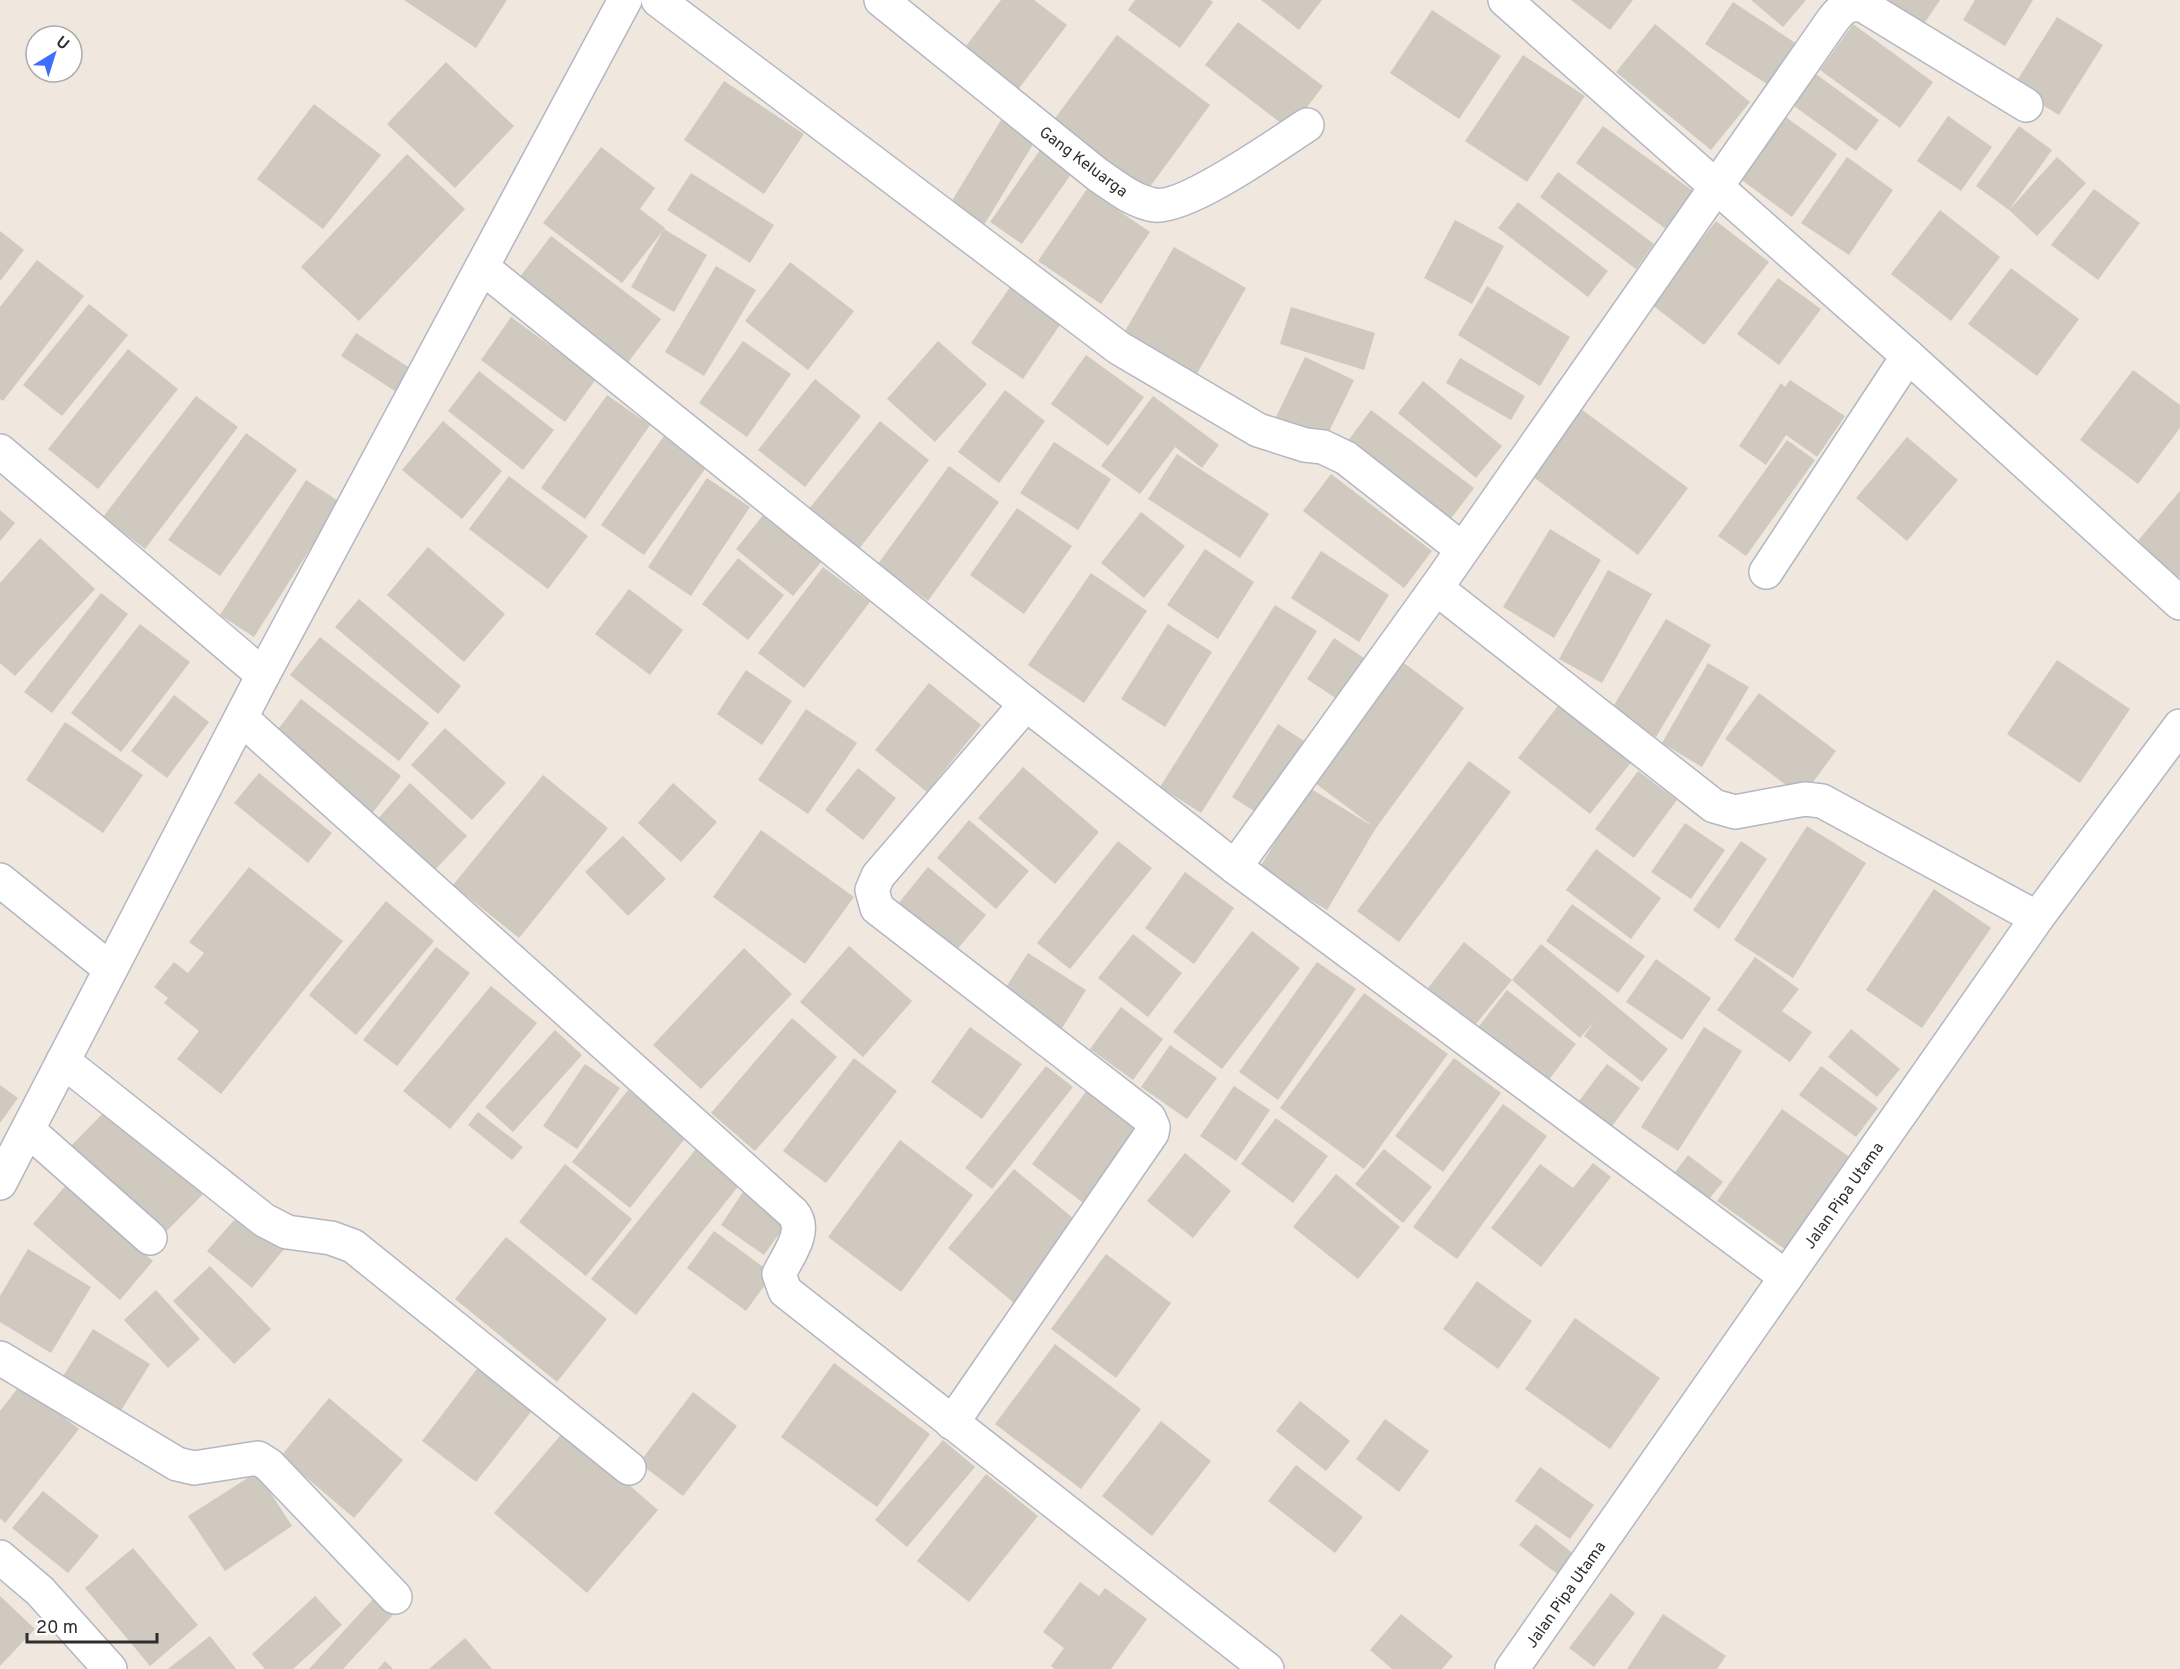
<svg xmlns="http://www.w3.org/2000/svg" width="2180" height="1669" viewBox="0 0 2180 1669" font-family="Overpass,sans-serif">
<rect width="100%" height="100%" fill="#f0e8df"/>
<g fill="#cfc9c0">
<path d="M 404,0 L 507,0 L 476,48 Z"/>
<path d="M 1001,0 L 1034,0 L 1067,25 L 1017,91 L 963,50 Z"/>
<path d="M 1135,0 L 1210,0 L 1213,2 L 1180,48 L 1128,10 Z"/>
<path d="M 1261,0 L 1322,0 L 1299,30 Z"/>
<path d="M 1571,0 L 1633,0 L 1610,30 Z"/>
<path d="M 1751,0 L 1806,0 L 1783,27 Z"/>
<path d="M 1875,0 L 1940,0 L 1919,31 Z"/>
<path d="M 1975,0 L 2033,0 L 2005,46 L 1963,20 Z"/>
<path d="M 1733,2 L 1797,44 L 1770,86 L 1705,44 Z"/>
<path d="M 1432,10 L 1501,56 L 1459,119 L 1390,73 Z"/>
<path d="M 2057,17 L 2103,45 L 2059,115 L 2013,87 Z"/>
<path d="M 1238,22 L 1323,86 L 1290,130 L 1205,65 Z"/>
<path d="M 1655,24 L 1750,102 L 1711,150 L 1616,72 Z"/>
<path d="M 1853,24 L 1933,82 L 1900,128 L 1820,70 Z"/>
<path d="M 1117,35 L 1210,105 L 1141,199 L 1047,129 Z"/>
<path d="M 1523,55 L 1585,96 L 1527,182 L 1465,141 Z"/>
<path d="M 446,62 L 514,126 L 455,188 L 387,124 Z"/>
<path d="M 1813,72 L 1879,120 L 1856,151 L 1790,103 Z"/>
<path d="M 724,81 L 804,134 L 764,194 L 684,140 Z"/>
<path d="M 314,104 L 381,155 L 323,229 L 257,179 Z"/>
<path d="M 1783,115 L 1837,154 L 1792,217 L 1739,178 Z"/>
<path d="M 1948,116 L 1992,147 L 1961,191 L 1917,161 Z"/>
<path d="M 1001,120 L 1035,141 L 981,230 L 947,209 Z"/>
<path d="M 1603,126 L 1693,191 L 1666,229 L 1576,163 Z"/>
<path d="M 2019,126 L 2052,150 L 2009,210 L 2057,157 L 2086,183 L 2037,236 L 2009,210 L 1976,186 Z"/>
<path d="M 601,147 L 655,188 L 640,209 L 665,228 L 622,283 L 543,223 Z"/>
<path d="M 1040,150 L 1072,173 L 1022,244 L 990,222 Z"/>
<path d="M 407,154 L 465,209 L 359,321 L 301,267 Z"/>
<path d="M 1847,157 L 1893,190 L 1849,255 L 1801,223 Z"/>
<path d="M 1558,172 L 1654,244 L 1636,269 L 1540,197 Z"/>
<path d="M 691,173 L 774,225 L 750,263 L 667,210 Z"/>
<path d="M 1087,189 L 1150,232 L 1101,304 L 1038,261 Z"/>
<path d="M 2094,189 L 2140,223 L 2098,280 L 2051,245 Z"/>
<path d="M 1518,202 L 1608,271 L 1588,297 L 1498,228 Z"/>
<path d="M 1940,210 L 2000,257 L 1951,321 L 1891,274 Z"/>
<path d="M 1455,220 L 1504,246 L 1472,304 L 1424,278 Z"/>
<path d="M 1716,221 L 1769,262 L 1704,345 L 1651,304 Z"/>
<path d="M 664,229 L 707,255 L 674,312 L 631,287 Z"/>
<path d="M 0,231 L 24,250 L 0,281 Z"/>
<path d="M 551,236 L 661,319 L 626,365 L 516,282 Z"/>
<path d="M 1174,247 L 1246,288 L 1191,384 L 1118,343 Z"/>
<path d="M 37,260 L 84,296 L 3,401 L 0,399 L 0,307 Z"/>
<path d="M 790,262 L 854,311 L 808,370 L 745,321 Z"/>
<path d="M 716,266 L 756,290 L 704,376 L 665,352 Z"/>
<path d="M 2011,268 L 2079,319 L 2037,376 L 1968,324 Z"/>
<path d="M 1778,278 L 1821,309 L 1779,365 L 1737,334 Z"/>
<path d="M 1013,283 L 1064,319 L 1023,379 L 971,343 Z"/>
<path d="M 1487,286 L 1570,337 L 1540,386 L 1458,335 Z"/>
<path d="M 89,304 L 128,335 L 62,416 L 23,385 Z"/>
<path d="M 1291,307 L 1375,333 L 1364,370 L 1280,344 Z"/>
<path d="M 511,317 L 596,379 L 565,422 L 481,360 Z"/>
<path d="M 356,333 L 416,372 L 401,395 L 341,356 Z"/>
<path d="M 743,341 L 791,374 L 747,437 L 699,403 Z"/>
<path d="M 938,341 L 987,384 L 935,442 L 887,399 Z"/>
<path d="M 128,349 L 178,389 L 98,489 L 48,449 Z"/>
<path d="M 1086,355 L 1144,397 L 1108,446 L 1051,404 Z"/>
<path d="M 1305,357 L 1354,380 L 1324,442 L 1275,419 Z"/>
<path d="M 1460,358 L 1525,396 L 1511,420 L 1446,383 Z"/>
<path d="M 2133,370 L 2180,405 L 2180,428 L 2138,484 L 2080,440 Z"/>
<path d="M 479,371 L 554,430 L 523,470 L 448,411 Z"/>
<path d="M 815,379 L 861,416 L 805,487 L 758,450 Z"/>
<path d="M 1790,380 L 1845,416 L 1817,457 L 1786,435 L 1766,465 L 1739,446 L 1781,383 L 1785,387 Z"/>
<path d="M 1423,381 L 1502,446 L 1476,478 L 1398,413 Z"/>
<path d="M 1005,390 L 1045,421 L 999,483 L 958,452 Z"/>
<path d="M 607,395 L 650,425 L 585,519 L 541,488 Z"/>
<path d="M 196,396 L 238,427 L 145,549 L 103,517 Z"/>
<path d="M 1153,396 L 1219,445 L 1202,468 L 1175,447 L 1140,494 L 1101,466 Z"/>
<path d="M 1581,409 L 1688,488 L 1638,555 L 1532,476 Z"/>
<path d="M 1371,410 L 1474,488 L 1444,528 L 1341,450 Z"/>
<path d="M 443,421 L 502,471 L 462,519 L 402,470 Z"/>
<path d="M 880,421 L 929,460 L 854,555 L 804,515 Z"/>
<path d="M 246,433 L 297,470 L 220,576 L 168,540 Z"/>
<path d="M 664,436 L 707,466 L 644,555 L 601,525 Z"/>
<path d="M 1907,437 L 1958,480 L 1907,541 L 1856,498 Z"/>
<path d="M 1787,440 L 1815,460 L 1746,556 L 1718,536 Z"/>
<path d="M 1054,442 L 1111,479 L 1078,530 L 1020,493 Z"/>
<path d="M 1177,454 L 1269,514 L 1240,558 L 1148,499 Z"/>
<path d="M 949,466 L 999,502 L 928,601 L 878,564 Z"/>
<path d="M 1331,474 L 1432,551 L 1404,588 L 1303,511 Z"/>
<path d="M 509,476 L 588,536 L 548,589 L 469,529 Z"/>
<path d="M 707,478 L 750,507 L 691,596 L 648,567 Z"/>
<path d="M 306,480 L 340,502 L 254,637 L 220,615 Z"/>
<path d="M 2180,491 L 2180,576 L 2178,578 L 2136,543 Z"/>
<path d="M 1017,508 L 1072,546 L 1024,614 L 970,575 Z"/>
<path d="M 0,510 L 15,523 L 0,541 Z"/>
<path d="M 1141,512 L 1185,546 L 1144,598 L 1101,563 Z"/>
<path d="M 764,514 L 822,561 L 793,596 L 736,549 Z"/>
<path d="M 1550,529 L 1601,560 L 1554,638 L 1503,607 Z"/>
<path d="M 40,538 L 95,589 L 15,676 L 0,663 L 0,583 Z"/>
<path d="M 428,547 L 505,614 L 464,662 L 387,595 Z"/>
<path d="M 1205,549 L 1254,582 L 1218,639 L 1167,605 Z"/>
<path d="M 1321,551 L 1389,595 L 1359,642 L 1291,598 Z"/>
<path d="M 738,558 L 784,595 L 748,640 L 702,604 Z"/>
<path d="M 823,567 L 870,602 L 804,688 L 758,653 Z"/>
<path d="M 1608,570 L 1652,594 L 1602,683 L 1559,659 Z"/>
<path d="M 1091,573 L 1147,611 L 1084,703 L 1028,665 Z"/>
<path d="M 629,589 L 683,630 L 650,675 L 595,634 Z"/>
<path d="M 101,593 L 128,614 L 52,713 L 24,692 Z"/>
<path d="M 359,599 L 461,686 L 438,714 L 335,627 Z"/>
<path d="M 1275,605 L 1317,631 L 1201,813 L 1160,787 Z"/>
<path d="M 1666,619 L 1711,645 L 1656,737 L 1611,710 Z"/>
<path d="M 140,624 L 190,662 L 121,752 L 71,713 Z"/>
<path d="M 1168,624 L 1212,652 L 1165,727 L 1121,699 Z"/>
<path d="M 320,637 L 429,723 L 399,761 L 290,675 Z"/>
<path d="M 1334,638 L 1376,666 L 1349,707 L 1307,679 Z"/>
<path d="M 2057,660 L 2130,709 L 2080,783 L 2007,734 Z"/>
<path d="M 1404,663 L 1464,708 L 1376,828 L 1327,910 L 1259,869 L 1308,787 L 1374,827 L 1315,783 Z"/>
<path d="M 1708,663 L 1749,687 L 1702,767 L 1662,743 Z"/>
<path d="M 746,670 L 792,701 L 762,745 L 717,714 Z"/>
<path d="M 929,683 L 981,725 L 927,792 L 875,750 Z"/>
<path d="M 1759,693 L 1836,751 L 1802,797 L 1725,739 Z"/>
<path d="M 174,695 L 209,722 L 167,778 L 131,751 Z"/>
<path d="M 301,699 L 401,776 L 370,816 L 270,740 Z"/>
<path d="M 1560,703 L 1633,760 L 1590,814 L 1518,758 Z"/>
<path d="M 806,709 L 857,743 L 808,814 L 758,780 Z"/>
<path d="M 65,722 L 143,775 L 103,833 L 26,780 Z"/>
<path d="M 1278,724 L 1315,748 L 1268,820 L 1232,797 Z"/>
<path d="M 445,728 L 506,783 L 472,820 L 411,765 Z"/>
<path d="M 1469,761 L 1511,792 L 1399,942 L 1357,911 Z"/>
<path d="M 1023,767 L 1099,832 L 1055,884 L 978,818 Z"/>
<path d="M 858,768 L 896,798 L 863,840 L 825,810 Z"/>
<path d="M 1638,771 L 1677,800 L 1634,858 L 1595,829 Z"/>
<path d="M 259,773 L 332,833 L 308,863 L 234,803 Z"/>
<path d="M 543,775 L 608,828 L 519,938 L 453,885 Z"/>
<path d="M 410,783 L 467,836 L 429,876 L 374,823 Z"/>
<path d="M 673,783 L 717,822 L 681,862 L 638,823 Z"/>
<path d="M 969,820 L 1029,871 L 996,909 L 937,858 Z"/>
<path d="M 1685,823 L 1725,850 L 1691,899 L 1651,872 Z"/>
<path d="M 1807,826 L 1866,863 L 1793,978 L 1734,940 Z"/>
<path d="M 761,830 L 854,897 L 805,964 L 713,897 Z"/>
<path d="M 623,836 L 666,879 L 628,916 L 585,872 Z"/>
<path d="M 1118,841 L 1152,868 L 1070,969 L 1037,943 Z"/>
<path d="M 1741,841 L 1767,859 L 1719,929 L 1693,910 Z"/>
<path d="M 1596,849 L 1661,898 L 1631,939 L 1566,890 Z"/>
<path d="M 249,867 L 343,941 L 221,1094 L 177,1059 L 199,1031 L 164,1003 L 168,998 L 154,987 L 174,962 L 188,973 L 204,953 L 189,942 Z"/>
<path d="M 928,867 L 986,915 L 950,958 L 893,910 Z"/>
<path d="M 1185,872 L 1234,908 L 1194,964 L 1145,928 Z"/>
<path d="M 1934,889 L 1991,928 L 1922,1028 L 1866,990 Z"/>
<path d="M 386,901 L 434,941 L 356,1035 L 309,995 Z"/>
<path d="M 1572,904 L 1645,956 L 1618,993 L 1546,941 Z"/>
<path d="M 1252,931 L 1300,968 L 1222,1069 L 1173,1032 Z"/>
<path d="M 1133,934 L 1182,973 L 1148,1017 L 1098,978 Z"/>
<path d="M 1464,942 L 1512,980 L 1475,1025 L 1428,988 Z"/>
<path d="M 1541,944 L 1668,1049 L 1642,1082 L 1584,1036 L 1595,1021 L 1580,1038 L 1512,980 Z"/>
<path d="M 849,946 L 912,1001 L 863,1057 L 800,1002 Z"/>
<path d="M 436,947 L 470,973 L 397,1066 L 363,1040 Z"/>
<path d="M 744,948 L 792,994 L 701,1089 L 653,1045 Z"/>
<path d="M 1028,953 L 1086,990 L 1059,1033 L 1001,995 Z"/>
<path d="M 1755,957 L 1799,989 L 1782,1011 L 1812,1032 L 1790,1062 L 1717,1010 Z"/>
<path d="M 1656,959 L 1711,998 L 1682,1040 L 1626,1002 Z"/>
<path d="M 1317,962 L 1356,989 L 1278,1100 L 1239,1072 Z"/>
<path d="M 491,986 L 537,1023 L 450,1129 L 403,1091 Z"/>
<path d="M 1507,990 L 1576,1044 L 1545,1085 L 1476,1030 Z"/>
<path d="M 1364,993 L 1448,1054 L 1364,1169 L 1280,1108 Z"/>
<path d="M 1121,1007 L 1163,1039 L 1133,1080 L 1090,1049 Z"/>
<path d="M 792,1018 L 837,1057 L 755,1151 L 711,1113 Z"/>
<path d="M 970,1027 L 1022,1064 L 982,1119 L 931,1082 Z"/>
<path d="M 1704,1027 L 1742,1051 L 1678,1151 L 1641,1127 Z"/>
<path d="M 1851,1029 L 1900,1069 L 1877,1097 L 1828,1057 Z"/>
<path d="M 555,1030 L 582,1055 L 513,1132 L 485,1107 Z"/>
<path d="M 1170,1045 L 1217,1078 L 1187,1119 L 1141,1087 Z"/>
<path d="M 854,1058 L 897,1091 L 826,1183 L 783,1151 Z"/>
<path d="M 1454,1058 L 1501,1093 L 1443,1172 L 1395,1136 Z"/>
<path d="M 585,1064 L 620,1088 L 577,1149 L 543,1126 Z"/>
<path d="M 1607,1064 L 1640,1088 L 1610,1129 L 1576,1105 Z"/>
<path d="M 1046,1066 L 1073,1087 L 992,1189 L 965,1168 Z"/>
<path d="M 1821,1066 L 1878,1108 L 1856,1137 L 1799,1095 Z"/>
<path d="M 0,1085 L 18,1098 L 0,1123 Z"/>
<path d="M 1091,1085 L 1149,1129 L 1090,1208 L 1032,1164 Z"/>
<path d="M 1234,1086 L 1270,1110 L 1236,1161 L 1200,1136 Z"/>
<path d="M 628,1090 L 687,1136 L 630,1208 L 572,1162 Z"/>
<path d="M 113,1103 L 205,1192 L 160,1238 L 68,1149 Z"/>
<path d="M 1503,1104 L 1547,1136 L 1457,1259 L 1413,1227 Z"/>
<path d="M 1782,1109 L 1858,1163 L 1793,1255 L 1717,1201 Z"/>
<path d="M 478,1112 L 523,1147 L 512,1160 L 468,1125 Z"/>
<path d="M 1276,1118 L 1328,1156 L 1293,1203 L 1241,1164 Z"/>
<path d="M 900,1140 L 973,1195 L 901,1292 L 828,1237 Z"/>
<path d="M 696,1149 L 740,1184 L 636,1315 L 591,1279 Z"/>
<path d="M 1384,1149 L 1432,1187 L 1403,1223 L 1355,1184 Z"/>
<path d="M 1185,1153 L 1231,1191 L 1193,1238 L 1147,1201 Z"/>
<path d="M 1688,1155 L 1723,1182 L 1704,1205 L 1670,1179 Z"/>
<path d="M 1593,1163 L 1611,1177 L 1541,1267 L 1491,1228 L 1540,1164 L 1573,1188 Z"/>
<path d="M 565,1164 L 632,1219 L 586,1276 L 519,1222 Z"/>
<path d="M 1014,1169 L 1085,1228 L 1020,1308 L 948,1248 Z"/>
<path d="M 1336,1174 L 1400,1227 L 1358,1279 L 1293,1227 Z"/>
<path d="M 66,1185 L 153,1261 L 120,1300 L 33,1224 Z"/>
<path d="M 745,1189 L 789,1220 L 764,1255 L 721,1225 Z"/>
<path d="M 242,1211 L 285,1248 L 252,1288 L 207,1251 Z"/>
<path d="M 714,1231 L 773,1274 L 746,1311 L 687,1268 Z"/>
<path d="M 506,1237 L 607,1319 L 557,1382 L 455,1299 Z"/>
<path d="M 28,1249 L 91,1287 L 51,1353 L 0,1322 L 0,1296 Z"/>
<path d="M 1106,1254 L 1171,1303 L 1116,1378 L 1051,1329 Z"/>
<path d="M 210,1266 L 271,1329 L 234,1364 L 173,1301 Z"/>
<path d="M 1477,1281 L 1532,1321 L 1498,1369 L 1443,1329 Z"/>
<path d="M 156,1290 L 200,1339 L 168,1368 L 124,1320 Z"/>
<path d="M 1575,1318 L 1660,1378 L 1610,1449 L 1525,1389 Z"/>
<path d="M 93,1329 L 150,1364 L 117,1417 L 60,1381 Z"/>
<path d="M 1055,1344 L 1141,1409 L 1081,1489 L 995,1424 Z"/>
<path d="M 483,1361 L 538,1403 L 476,1482 L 422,1441 Z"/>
<path d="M 834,1363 L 930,1434 L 877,1507 L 781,1437 Z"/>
<path d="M 21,1384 L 79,1429 L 5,1523 L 0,1518 L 0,1411 Z"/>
<path d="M 693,1392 L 737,1426 L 683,1496 L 639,1463 Z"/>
<path d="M 329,1398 L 403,1460 L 354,1518 L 281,1456 Z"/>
<path d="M 1300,1401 L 1350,1441 L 1326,1471 L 1276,1431 Z"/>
<path d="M 1385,1419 L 1429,1451 L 1399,1492 L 1356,1459 Z"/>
<path d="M 1161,1421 L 1211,1461 L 1152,1536 L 1102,1496 Z"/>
<path d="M 565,1430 L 658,1510 L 587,1593 L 494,1513 Z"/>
<path d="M 943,1440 L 975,1467 L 907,1547 L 875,1520 Z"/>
<path d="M 1296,1465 L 1363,1517 L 1335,1553 L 1268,1501 Z"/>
<path d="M 1540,1467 L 1594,1505 L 1570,1539 L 1515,1501 Z"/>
<path d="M 257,1472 L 292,1526 L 225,1571 L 188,1516 Z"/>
<path d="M 986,1474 L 1038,1516 L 969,1602 L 917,1561 Z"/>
<path d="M 43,1491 L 99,1536 L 68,1573 L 12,1528 Z"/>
<path d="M 1536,1524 L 1575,1555 L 1560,1576 L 1519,1545 Z"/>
<path d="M 133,1548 L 198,1625 L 150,1666 L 85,1588 Z"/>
<path d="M 1080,1582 L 1099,1596 L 1105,1588 L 1147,1619 L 1111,1669 L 1055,1669 L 1051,1666 L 1064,1648 L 1043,1632 Z"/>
<path d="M 1611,1593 L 1635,1613 L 1594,1667 L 1569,1648 Z"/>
<path d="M 0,1596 L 35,1629 L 0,1666 Z"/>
<path d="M 315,1596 L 342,1625 L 293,1669 L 265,1669 L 252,1654 Z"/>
<path d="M 374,1598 L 393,1615 L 343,1669 L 309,1669 Z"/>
<path d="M 1401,1614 L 1453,1656 L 1442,1669 L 1392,1669 L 1370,1650 Z"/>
<path d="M 1663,1614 L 1726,1656 L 1717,1669 L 1627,1669 Z"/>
<path d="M 210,1636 L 236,1669 L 168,1669 Z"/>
<path d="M 465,1638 L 492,1669 L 429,1669 Z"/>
<path d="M 385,1661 L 393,1669 L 378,1669 Z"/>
</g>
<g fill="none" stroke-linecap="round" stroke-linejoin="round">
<g stroke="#b3b7c2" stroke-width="36">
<g id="minor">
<path d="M 658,0 L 1119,348 L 1258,430 L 1305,445 L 1323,447 L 1346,458 L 1462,549"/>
<path d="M 881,0 L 1098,175 C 1116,187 1132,201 1154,205 C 1185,210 1278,144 1307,125"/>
<path d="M 1505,0 L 1908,356 L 2180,603"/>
<path d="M 2026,105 L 1864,6 C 1849,1 1840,10 1832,21 L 1436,588 L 1714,806 L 1735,812 L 1805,799 L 1822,801 L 2037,918"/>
<path d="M 483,268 L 1026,704 L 1235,867 L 1786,1277"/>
<path d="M 0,451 L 263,675"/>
<path d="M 1766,572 L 1908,356"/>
<path d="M 242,719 L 793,1213 C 808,1231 788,1255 779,1274 L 785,1291 L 1267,1669"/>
<path d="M 1235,867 L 1436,588"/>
<path d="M 0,880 L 109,968"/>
<path d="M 63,1061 L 264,1220 L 287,1232 L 331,1238 L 353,1246 L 629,1468"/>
<path d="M 28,1130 L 150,1238"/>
<path d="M 0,1183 L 263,675 L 625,0"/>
<path d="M 0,1358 L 177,1464 L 194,1468 L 258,1458 L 269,1465 L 395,1597"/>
<path d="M 952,1423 L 1152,1133 L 1153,1127 L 1149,1118 L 877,908 L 872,890 L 878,876 L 1026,704"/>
<path d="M 0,1557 L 40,1591 L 110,1669"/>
<path d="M 1512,1669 L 2037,918 L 2180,726"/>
</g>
</g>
<use href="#minor" stroke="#fff" stroke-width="33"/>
</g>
<g text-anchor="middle" stroke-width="4.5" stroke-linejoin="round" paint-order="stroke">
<g font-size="16" fill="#2e2e2e" stroke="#fff">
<text transform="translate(1084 161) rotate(37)" y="6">Gang Keluarga</text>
<text transform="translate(1843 1195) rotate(-55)" y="6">Jalan Pipa Utama</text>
<text transform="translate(1565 1594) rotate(-55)" y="6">Jalan Pipa Utama</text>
</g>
</g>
<g transform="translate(54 54) rotate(38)"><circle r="28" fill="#ffffff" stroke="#ababab" stroke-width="1.5"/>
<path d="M0-4.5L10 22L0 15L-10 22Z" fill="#3d6fff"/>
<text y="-9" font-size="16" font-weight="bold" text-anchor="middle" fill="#2e2e2e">U</text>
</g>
<path d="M27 1633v9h130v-9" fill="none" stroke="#2e2e2e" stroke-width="3"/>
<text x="36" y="1633" font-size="18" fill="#2e2e2e" stroke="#ffffff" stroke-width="4.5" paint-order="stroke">20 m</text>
</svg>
